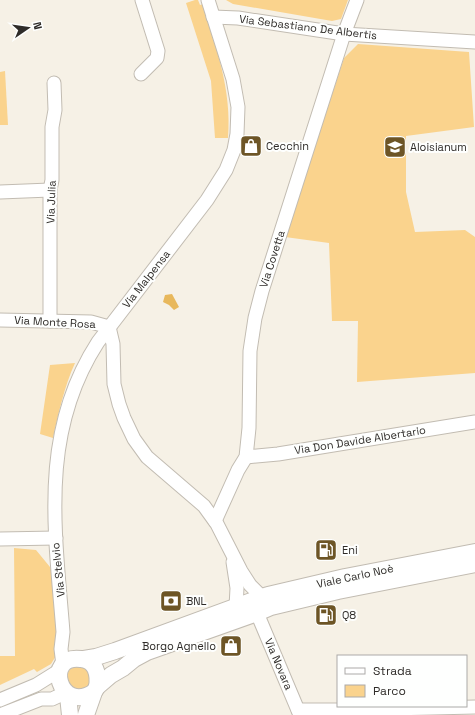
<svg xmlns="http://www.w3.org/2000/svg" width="475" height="715" viewBox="0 0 475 715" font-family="'Space Grotesk',sans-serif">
<rect width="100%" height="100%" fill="#f6f1e6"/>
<g fill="#fad38d">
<path d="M 195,0 L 198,0 L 200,5 L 203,4 C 216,48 232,90 228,138 L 215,138 L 211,81 L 186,3 Z"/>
<path d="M 226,0 L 348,0 L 341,19 L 332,21 L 233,4 Z"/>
<path d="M 358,44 L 469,52 L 474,127 L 406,136 L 406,192 L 415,232 L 465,230 L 475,237 L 475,373 L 357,382 L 358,321 L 332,321 L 329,243 L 285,237 L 344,58 Z"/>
<path d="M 5,71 L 8,125 L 0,125 L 0,72 Z"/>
<path d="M 75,363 C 64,387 59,412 53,438 L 40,434 L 50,365 Z"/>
<path d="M 14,548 L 36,550 L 50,567 L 53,575 L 59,651 L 51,664 L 37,672 L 34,669 L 0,685 L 0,656 L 15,656 Z"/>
<path d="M 78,666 C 81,667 84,667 87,669 C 92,673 93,685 86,689 C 83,691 77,690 73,690 L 66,676 L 70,669 Z"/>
</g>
<path fill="#e8b85c" d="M 172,294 L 179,307 L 174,310 L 169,305 L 163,302 L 165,295 Z"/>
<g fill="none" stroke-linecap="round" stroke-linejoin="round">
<g stroke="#c2bcb2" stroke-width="15">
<g id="minor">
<path d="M 213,17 L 238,18 L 344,34 L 475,42"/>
<path d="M 141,74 L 157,58 L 158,51 L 142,0"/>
<path d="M 0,192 L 50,190"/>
<path d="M 0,320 L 91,322 L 109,327"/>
<path d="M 50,321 L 50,190 L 52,180 L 52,127 L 55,110 L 54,83"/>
<path d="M 109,327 L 113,344 L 114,384 L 119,404 L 124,418 L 134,439 L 147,457 L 204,506 L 217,524 L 241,571 L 250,585 L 262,597"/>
<path d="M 246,457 L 278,454 L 475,422"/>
<path d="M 215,521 L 238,470 L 246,457 L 249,428 L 250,351 L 255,318 L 262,291 L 344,34 L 357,0"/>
<path d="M 0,539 L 56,538"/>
<path d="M 233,562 L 237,588 L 236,607"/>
<path d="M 257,613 L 300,715"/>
<path d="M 63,665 L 61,649 L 63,632 C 55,530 39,433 98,342 L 207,200 L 226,170 L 234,150 L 237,134 L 238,107 L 233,79 L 208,0"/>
<path d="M 0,700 L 36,685 L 60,670"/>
<path d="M 298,710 L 345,710 L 475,707"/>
<path d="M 0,715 L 41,699 L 52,699 L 65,693"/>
</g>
</g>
<g stroke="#c2bcb2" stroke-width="18">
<g id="major">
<path d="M 84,659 L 96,657 L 115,651 L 268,595 L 345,577 L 475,552"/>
<path d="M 94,692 C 59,715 43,654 81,659 C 96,660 99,675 97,687"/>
<path d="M 68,696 L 70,715"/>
<path d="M 86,715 L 94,692 L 97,687 L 111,675 L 123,668 L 134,659 L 147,652 L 257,613 L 271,607 L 338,591 L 475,564"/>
</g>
</g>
<use href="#minor" stroke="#fff" stroke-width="13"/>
<use href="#major" stroke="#fff" stroke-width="16"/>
</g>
<defs>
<g id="shop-square" transform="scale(1.15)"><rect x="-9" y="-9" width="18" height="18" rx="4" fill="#6d5526" stroke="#fefffe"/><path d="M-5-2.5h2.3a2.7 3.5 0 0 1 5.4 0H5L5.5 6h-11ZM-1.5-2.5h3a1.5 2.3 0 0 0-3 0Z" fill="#fff"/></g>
<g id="university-square" transform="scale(1.15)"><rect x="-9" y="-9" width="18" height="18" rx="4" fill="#6d5526" stroke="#fefffe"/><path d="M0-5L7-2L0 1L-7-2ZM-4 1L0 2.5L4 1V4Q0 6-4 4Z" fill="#fff"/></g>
<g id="fuel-square" transform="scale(1.15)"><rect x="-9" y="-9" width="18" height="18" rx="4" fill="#6d5526" stroke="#fefffe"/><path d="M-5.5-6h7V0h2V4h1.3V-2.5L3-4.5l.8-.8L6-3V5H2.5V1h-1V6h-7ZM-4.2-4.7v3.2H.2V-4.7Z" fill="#fff"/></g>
<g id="bank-square" transform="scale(1.15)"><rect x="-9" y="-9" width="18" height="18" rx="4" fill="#6d5526" stroke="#fefffe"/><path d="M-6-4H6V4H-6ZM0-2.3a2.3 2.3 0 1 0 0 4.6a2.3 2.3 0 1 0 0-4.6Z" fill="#fff"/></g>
</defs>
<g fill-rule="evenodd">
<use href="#shop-square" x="251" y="146"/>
<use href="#university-square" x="395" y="147"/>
<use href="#fuel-square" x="326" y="550"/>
<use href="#bank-square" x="171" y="601"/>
<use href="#fuel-square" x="326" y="615"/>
<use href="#shop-square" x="231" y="646"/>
</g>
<g text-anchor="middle" stroke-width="4" stroke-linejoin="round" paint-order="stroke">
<g font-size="11" fill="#2e2b28" stroke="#fefffe">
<text transform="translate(308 27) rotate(7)" y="4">Via Sebastiano De Albertis</text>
<text transform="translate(51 202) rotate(-88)" y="4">Via Julia</text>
<text transform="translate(272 259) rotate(-72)" y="4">Via Covetta</text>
<text transform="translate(146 279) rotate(-52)" y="4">Via Malpensa</text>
<text transform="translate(55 322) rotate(3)" y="4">Via Monte Rosa</text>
<text transform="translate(360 440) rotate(-9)" y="4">Via Don Davide Albertario</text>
<text transform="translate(58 570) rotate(-96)" y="4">Via Stelvio</text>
<text transform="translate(355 576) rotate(-12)" y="4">Viale Carlo Noè</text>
<text transform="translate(279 664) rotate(67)" y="4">Via Novara</text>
</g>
<g font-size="11" fill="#2e2b28" stroke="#fefffe" text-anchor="start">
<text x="266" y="150">Cecchin</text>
<text x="410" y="151">Aloisianum</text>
<text x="342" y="554">Eni</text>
<text x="186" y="605">BNL</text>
<text x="342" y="619">Q8</text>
<text x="216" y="650" text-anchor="end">Borgo Agnello</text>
</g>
</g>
<rect x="337" y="655" width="130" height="52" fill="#fefffe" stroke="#abaaa8"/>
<rect x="345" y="668" width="20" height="6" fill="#ffffff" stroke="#abaaa8"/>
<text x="373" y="675" font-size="12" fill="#2e2b28">Strada</text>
<rect x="345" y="685" width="20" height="12" fill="#fad38d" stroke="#abaaa8"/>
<text x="373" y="695" font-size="12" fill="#2e2b28">Parco</text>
<g transform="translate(28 28) rotate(77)" stroke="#fefffe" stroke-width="3" paint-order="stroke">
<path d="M0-3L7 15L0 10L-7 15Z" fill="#2e2b28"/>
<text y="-6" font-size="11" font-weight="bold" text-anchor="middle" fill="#2e2b28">N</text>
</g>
</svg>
